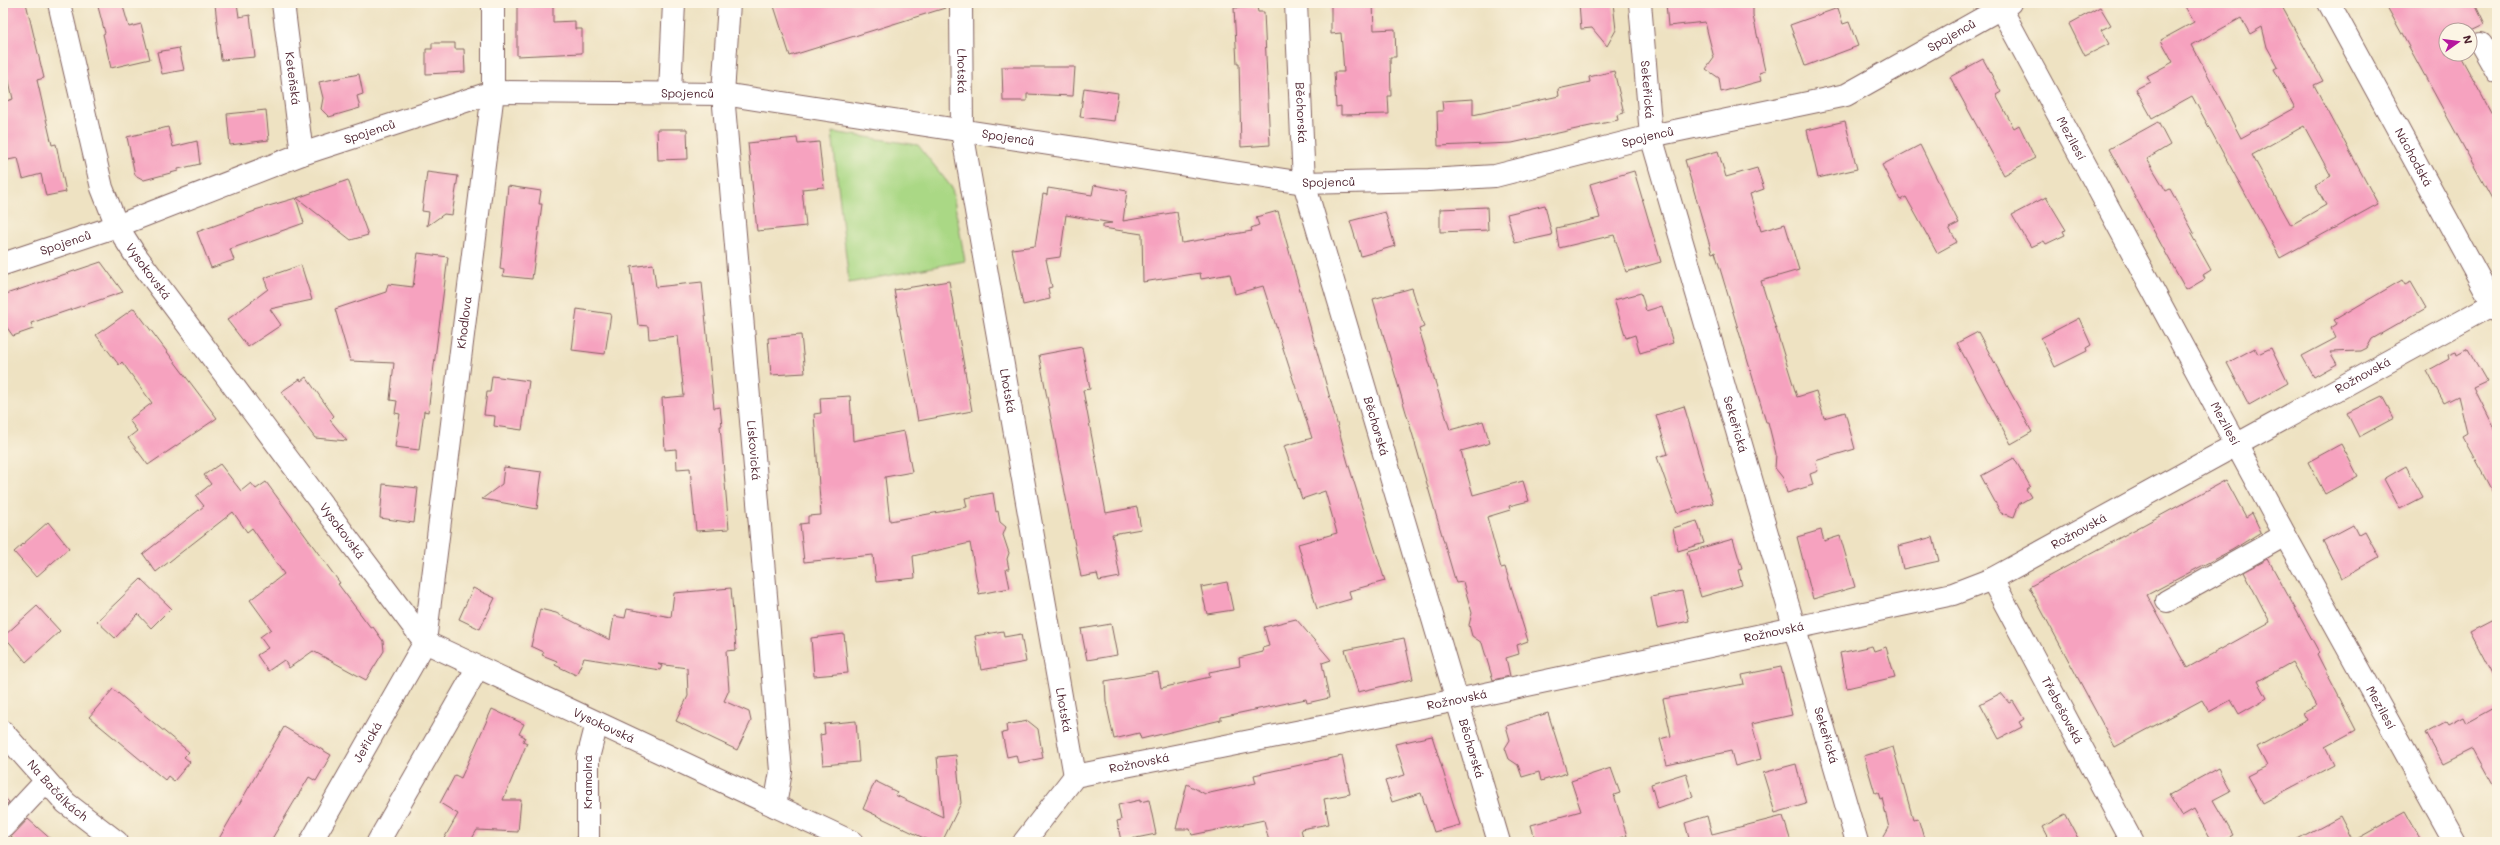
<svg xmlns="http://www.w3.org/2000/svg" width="2500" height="845" viewBox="0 0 2500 845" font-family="Mali,sans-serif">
<rect width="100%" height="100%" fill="#fcf5e5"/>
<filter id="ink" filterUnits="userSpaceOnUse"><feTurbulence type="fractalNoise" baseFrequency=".025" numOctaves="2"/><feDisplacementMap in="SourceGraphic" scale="8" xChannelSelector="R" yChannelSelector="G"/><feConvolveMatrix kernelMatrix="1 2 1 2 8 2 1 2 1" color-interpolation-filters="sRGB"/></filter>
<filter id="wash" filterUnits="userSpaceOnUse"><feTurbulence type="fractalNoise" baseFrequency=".012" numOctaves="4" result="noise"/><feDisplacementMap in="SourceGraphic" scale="16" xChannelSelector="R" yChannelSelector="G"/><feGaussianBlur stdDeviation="0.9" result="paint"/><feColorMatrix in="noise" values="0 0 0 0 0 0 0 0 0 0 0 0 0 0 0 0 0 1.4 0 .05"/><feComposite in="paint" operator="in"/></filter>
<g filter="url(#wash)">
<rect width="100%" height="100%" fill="#eee2c2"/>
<path fill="#aad885" stroke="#7a7c58" d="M 832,132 L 918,145 L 952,188 L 965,261 L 849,283 Z"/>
<g id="blocks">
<g fill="#f6a2bf" fill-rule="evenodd">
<path d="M 3,3 L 26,3 L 44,78 L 37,80 L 52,145 L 56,144 L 66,192 L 46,196 L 41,174 L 23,179 L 18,158 L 3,161 L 3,102 L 13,99 L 3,54 Z"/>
<path d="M 97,3 L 122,3 L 129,27 L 141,24 L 150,59 L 111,68 L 103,34 L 105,33 Z"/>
<path d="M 237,3 L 239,17 L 250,15 L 255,57 L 221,60 L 215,4 Z"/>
<path d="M 517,3 L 553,3 L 553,22 L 575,21 L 575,29 L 582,29 L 582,53 L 517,56 Z"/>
<path d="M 773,3 L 944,3 L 945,8 L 790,56 Z"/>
<path d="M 1331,3 L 1373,3 L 1374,30 L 1395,29 L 1396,57 L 1390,57 L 1391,96 L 1388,96 L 1389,114 L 1341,115 L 1341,106 L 1336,107 L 1334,72 L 1344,72 L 1341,33 L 1331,34 Z"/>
<path d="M 1579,3 L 1613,3 L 1616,30 L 1607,46 L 1592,28 L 1581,29 Z"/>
<path d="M 1666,3 L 1753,3 L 1753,16 L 1765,71 L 1759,73 L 1761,81 L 1721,92 L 1719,78 L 1706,69 L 1714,58 L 1705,22 L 1668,26 Z"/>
<path d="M 2183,3 L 2280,3 L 2323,81 L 2314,85 L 2378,204 L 2280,258 L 2192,96 L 2152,118 L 2136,89 L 2150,82 L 2147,76 L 2173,62 L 2161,40 L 2194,22 ZM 2241,18 L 2250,34 L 2262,27 L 2267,47 L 2278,67 L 2274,69 L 2295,108 L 2241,138 L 2192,45 ZM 2304,126 L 2331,176 L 2315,185 L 2326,205 L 2291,225 L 2252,155 Z"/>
<path d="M 2385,3 L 2475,3 L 2485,24 L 2470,31 L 2446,30 L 2446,54 L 2459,54 L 2497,123 L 2497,208 Z"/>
<path d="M 1257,7 L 1258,12 L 1264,12 L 1270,145 L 1241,147 L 1239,64 L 1237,64 L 1234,8 Z"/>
<path d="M 2100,7 L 2111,25 L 2101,30 L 2109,44 L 2085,56 L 2069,24 Z"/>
<path d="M 1838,8 L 1843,24 L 1849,22 L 1858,46 L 1805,66 L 1790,25 Z"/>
<path d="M 432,43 L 455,43 L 455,49 L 464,49 L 465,72 L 426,74 L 426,49 L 432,49 Z"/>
<path d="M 179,48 L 184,70 L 162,74 L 157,52 Z"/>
<path d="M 1983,59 L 2001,92 L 1996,95 L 2014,128 L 2019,125 L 2035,158 L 2004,175 L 1950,77 Z"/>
<path d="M 1002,67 L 1075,67 L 1073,96 L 1027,94 L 1027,101 L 1003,101 Z"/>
<path d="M 1614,71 L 1624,113 L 1617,115 L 1618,120 L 1512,143 L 1438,146 L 1437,111 L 1443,111 L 1442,101 L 1473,99 L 1473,115 L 1559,96 L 1558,89 L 1590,82 L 1589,77 Z"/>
<path d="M 359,74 L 363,94 L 357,96 L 360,108 L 329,117 L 321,109 L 323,98 L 319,82 Z"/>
<path d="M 1084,88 L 1118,93 L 1114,121 L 1080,117 Z"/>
<path d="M 266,110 L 269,140 L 230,145 L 227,114 Z"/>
<path d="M 1845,121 L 1857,169 L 1818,178 L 1807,130 Z"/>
<path d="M 2158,122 L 2170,145 L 2147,159 L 2166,191 L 2170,189 L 2194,233 L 2191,234 L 2211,270 L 2203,275 L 2205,279 L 2186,290 L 2109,149 Z"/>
<path d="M 168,127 L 173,147 L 197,141 L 200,164 L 178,169 L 178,171 L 144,180 L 135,175 L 127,137 Z"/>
<path d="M 657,129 L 687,129 L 688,159 L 658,160 Z"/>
<path d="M 797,138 L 798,144 L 819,142 L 824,187 L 802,189 L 806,226 L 757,231 L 748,143 Z"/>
<path d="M 1920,145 L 1959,223 L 1949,228 L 1957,242 L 1937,253 L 1906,197 L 1900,200 L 1882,165 Z"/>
<path d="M 1718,151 L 1726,177 L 1757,168 L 1764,189 L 1750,194 L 1761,231 L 1785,224 L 1799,270 L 1761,281 L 1797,397 L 1816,391 L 1824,418 L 1845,412 L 1855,449 L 1815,461 L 1818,471 L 1810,474 L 1813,485 L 1787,493 L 1783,478 L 1775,468 L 1776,454 L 1768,422 L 1766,422 L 1715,252 L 1712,253 L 1685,160 Z"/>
<path d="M 1634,171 L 1661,262 L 1626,272 L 1614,235 L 1559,248 L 1556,228 L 1600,218 L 1590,184 Z"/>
<path d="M 427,172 L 458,176 L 452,215 L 444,214 L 427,226 L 429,212 L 422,211 Z"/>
<path d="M 348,180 L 368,235 L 351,240 L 297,198 Z"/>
<path d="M 1094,185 L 1127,191 L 1123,221 L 1177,212 L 1182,243 L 1252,231 L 1251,228 L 1259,225 L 1256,217 L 1278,211 L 1348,463 L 1385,581 L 1349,591 L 1351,599 L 1317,609 L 1298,544 L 1337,533 L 1325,491 L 1302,499 L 1284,446 L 1312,438 L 1263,286 L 1235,294 L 1230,274 L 1201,279 L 1200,273 L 1143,282 L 1142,234 L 1103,228 L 1103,224 L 1112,223 L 1066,215 L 1060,257 L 1046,259 L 1052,287 L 1048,288 L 1050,299 L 1023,305 L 1012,249 L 1035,246 L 1043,194 L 1047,195 L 1048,188 L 1092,195 Z"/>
<path d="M 508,186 L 541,191 L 539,204 L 542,204 L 532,279 L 503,276 L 504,270 L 500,269 Z"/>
<path d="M 2046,197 L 2066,230 L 2063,231 L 2065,235 L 2046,244 L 2044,241 L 2031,247 L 2012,215 Z"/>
<path d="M 296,198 L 304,223 L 230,249 L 234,260 L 211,268 L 197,232 L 255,211 L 255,210 Z"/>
<path d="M 1545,205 L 1552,235 L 1515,243 L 1507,214 Z"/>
<path d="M 1487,207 L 1488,230 L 1440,232 L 1440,209 Z"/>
<path d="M 1385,212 L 1395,246 L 1361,256 L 1350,221 Z"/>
<path d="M 418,253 L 448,257 L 428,412 L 424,411 L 419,450 L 395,447 L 400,414 L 395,413 L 397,401 L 390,400 L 394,363 L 350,361 L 335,309 L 386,292 L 388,284 L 413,287 Z"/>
<path d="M 101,262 L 123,292 L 31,323 L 33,329 L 13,336 L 3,322 L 3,295 Z"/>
<path d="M 653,264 L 656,287 L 702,282 L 714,408 L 720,407 L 722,426 L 720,426 L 729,529 L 696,531 L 690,468 L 677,469 L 676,449 L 665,450 L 662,398 L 684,396 L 678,336 L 649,339 L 648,326 L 638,325 L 631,267 Z"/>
<path d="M 301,265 L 312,300 L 270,309 L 281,325 L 248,347 L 227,320 L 268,289 L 264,278 Z"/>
<path d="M 2402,280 L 2405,285 L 2411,282 L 2426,308 L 2372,339 L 2367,348 L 2361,351 L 2330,352 L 2337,364 L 2314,377 L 2302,356 L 2336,338 L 2331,328 L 2337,324 L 2334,320 Z"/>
<path d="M 949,281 L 972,411 L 918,421 L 894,290 Z"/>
<path d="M 1412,288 L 1424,327 L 1419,329 L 1450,430 L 1483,421 L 1490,443 L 1461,451 L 1473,495 L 1523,481 L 1529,501 L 1509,506 L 1510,510 L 1487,517 L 1501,568 L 1505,567 L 1528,641 L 1517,645 L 1519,654 L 1506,658 L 1510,676 L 1493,680 L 1482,643 L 1472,636 L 1469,625 L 1472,613 L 1463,582 L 1456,583 L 1379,320 L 1373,299 Z"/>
<path d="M 1641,293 L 1646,311 L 1662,306 L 1673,343 L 1640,353 L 1635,335 L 1626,338 L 1614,300 Z"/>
<path d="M 134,308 L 217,418 L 148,465 L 128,438 L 137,431 L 129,420 L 152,403 L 122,362 L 119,365 L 96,335 Z"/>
<path d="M 577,309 L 611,314 L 605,354 L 572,350 Z"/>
<path d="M 2079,318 L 2091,345 L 2086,348 L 2087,351 L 2055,367 L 2041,338 Z"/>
<path d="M 1978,332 L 2032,432 L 2011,444 L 1957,343 Z"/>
<path d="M 801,335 L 805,373 L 771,375 L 768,338 Z"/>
<path d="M 1082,347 L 1090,389 L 1083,390 L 1106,513 L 1137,507 L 1141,529 L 1112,534 L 1120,577 L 1099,581 L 1097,574 L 1081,577 L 1039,355 Z"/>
<path d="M 2255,348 L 2258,354 L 2271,348 L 2288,383 L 2249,405 L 2227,363 Z"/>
<path d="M 2468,349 L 2487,382 L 2474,388 L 2497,433 L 2497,500 L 2462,436 L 2467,433 L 2458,396 L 2444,403 L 2427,371 L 2449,359 L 2448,355 L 2456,352 L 2457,355 Z"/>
<path d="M 492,376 L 529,381 L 522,430 L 494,426 L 495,416 L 484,415 L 487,392 L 490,392 Z"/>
<path d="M 306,377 L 334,416 L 330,420 L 347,441 L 315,438 L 281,392 L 300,379 L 301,381 Z"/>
<path d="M 850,396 L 853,441 L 904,431 L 912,472 L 885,477 L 890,521 L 967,507 L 965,498 L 993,493 L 996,512 L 998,511 L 1000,522 L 1006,527 L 1003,535 L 1009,553 L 1007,559 L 1009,569 L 1006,569 L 1010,588 L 979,594 L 970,543 L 913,556 L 915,578 L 876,582 L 873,555 L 804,562 L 800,524 L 808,523 L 808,516 L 821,515 L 814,414 L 821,413 L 820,398 Z"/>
<path d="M 2382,396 L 2394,418 L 2359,437 L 2347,413 Z"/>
<path d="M 1684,406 L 1713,503 L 1677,513 L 1657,457 L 1668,454 L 1656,415 Z"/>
<path d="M 2341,444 L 2358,476 L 2325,494 L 2308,462 Z"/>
<path d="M 2014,458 L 2030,486 L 2026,489 L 2031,497 L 2019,504 L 2014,517 L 2001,513 L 1981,476 Z"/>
<path d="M 220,464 L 241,491 L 251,483 L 256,489 L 266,482 L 340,583 L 338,584 L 371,628 L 373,627 L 383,641 L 384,651 L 366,680 L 313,651 L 289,668 L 284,660 L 268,671 L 257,655 L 268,648 L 260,637 L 271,629 L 250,600 L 284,574 L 252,528 L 247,532 L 233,512 L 156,572 L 143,554 L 204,506 L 196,496 L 211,484 L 204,475 Z"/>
<path d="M 2406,466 L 2423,497 L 2400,509 L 2384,479 Z"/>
<path d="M 504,467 L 542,472 L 537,509 L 482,499 L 502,484 Z"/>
<path d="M 2226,480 L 2246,517 L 2252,513 L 2261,532 L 2232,550 L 2147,595 L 2187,668 L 2270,622 L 2244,572 L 2268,559 L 2319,652 L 2317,654 L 2356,730 L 2325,747 L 2334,765 L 2262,803 L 2247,776 L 2267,766 L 2257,747 L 2307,720 L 2303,713 L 2316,706 L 2292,662 L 2258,681 L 2267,698 L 2239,714 L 2231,700 L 2209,712 L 2202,700 L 2115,747 L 2029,587 Z"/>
<path d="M 383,484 L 418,488 L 414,523 L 380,518 Z"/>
<path d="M 1697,521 L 1704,543 L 1678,551 L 1673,528 Z"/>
<path d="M 48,522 L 69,548 L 36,577 L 14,552 Z"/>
<path d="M 2353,525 L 2358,535 L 2365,531 L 2379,557 L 2342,578 L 2323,541 Z"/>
<path d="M 1821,530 L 1824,541 L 1840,536 L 1855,587 L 1813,599 L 1797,537 Z"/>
<path d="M 1933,537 L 1939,561 L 1903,569 L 1898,546 Z"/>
<path d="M 1733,539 L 1742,569 L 1738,570 L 1742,585 L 1701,597 L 1687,552 Z"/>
<path d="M 141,579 L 171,608 L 151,628 L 138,614 L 115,638 L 97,621 Z"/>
<path d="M 1227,582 L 1233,610 L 1207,614 L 1201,587 Z"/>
<path d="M 473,588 L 495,598 L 480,629 L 459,619 Z"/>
<path d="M 731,588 L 736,650 L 726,651 L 729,690 L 724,701 L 749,712 L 751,721 L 737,750 L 676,721 L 688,696 L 687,668 L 658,664 L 662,666 L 660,670 L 584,658 L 576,675 L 555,665 L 557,661 L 542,655 L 544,652 L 531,646 L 540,609 L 556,613 L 610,640 L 614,616 L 625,618 L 627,609 L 671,617 L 674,593 Z"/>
<path d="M 1682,591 L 1689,621 L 1657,628 L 1651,597 Z"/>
<path d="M 37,606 L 60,631 L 26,662 L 4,636 Z"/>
<path d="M 2497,618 L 2497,683 L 2470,632 Z"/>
<path d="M 1296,619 L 1331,660 L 1322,663 L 1329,698 L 1307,703 L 1306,699 L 1221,717 L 1221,720 L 1141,739 L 1139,733 L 1114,739 L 1106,702 L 1105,681 L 1158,672 L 1161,688 L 1210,677 L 1209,672 L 1240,666 L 1239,658 L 1263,652 L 1262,648 L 1269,646 L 1264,627 Z"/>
<path d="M 1111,624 L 1117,655 L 1087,660 L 1081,629 Z"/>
<path d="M 1003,631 L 1004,637 L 1021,634 L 1026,662 L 981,670 L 975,636 Z"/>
<path d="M 844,634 L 848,673 L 814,676 L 811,638 Z"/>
<path d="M 1404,638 L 1413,679 L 1358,692 L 1345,650 Z"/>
<path d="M 1872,646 L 1874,651 L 1886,647 L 1895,677 L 1847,688 L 1840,653 Z"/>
<path d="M 1781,667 L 1792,715 L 1752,724 L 1761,759 L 1735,766 L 1731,751 L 1667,765 L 1660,739 L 1671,736 L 1663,699 L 1744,684 L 1742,675 Z"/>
<path d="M 113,689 L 189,752 L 184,757 L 190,762 L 174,781 L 168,776 L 165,780 L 89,717 Z"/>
<path d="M 2001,693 L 2009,703 L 2013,701 L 2024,719 L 2019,722 L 2022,727 L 1999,739 L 1980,704 Z"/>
<path d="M 2497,706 L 2497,792 L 2473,749 L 2443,764 L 2426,733 L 2446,722 L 2448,725 L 2463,717 L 2466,723 Z"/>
<path d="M 492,709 L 524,724 L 519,734 L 525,737 L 523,741 L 527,743 L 503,800 L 521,800 L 518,832 L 477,830 L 470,842 L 442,842 L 458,814 L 440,803 L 455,775 L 461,778 Z"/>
<path d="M 1548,713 L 1567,773 L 1541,781 L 1539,772 L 1522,777 L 1518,765 L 1509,759 L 1505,748 L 1510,740 L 1506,726 Z"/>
<path d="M 856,721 L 859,762 L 823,765 L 820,735 L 825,734 L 824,724 Z"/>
<path d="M 1028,721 L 1038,729 L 1043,758 L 1018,763 L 1016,755 L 1007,757 L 1002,733 L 1007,732 L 1006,725 Z"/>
<path d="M 284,727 L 331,755 L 316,781 L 309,777 L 270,842 L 217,842 Z"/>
<path d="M 1432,736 L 1460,825 L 1434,832 L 1421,793 L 1392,802 L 1385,781 L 1405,775 L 1395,744 Z"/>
<path d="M 1893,747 L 1913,819 L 1918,818 L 1925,842 L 1881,842 L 1889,828 L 1882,798 L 1880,799 L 1878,792 L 1875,793 L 1864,756 Z"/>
<path d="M 956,755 L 961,803 L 942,842 L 932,842 L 863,809 L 875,781 L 897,792 L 895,795 L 943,817 L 937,757 Z"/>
<path d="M 1342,756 L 1350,794 L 1324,799 L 1329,824 L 1301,829 L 1304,842 L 1269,842 L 1264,820 L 1192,835 L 1190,829 L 1176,829 L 1187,784 L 1205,794 L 1256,783 L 1254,775 Z"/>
<path d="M 1796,764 L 1806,804 L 1775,813 L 1763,773 Z"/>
<path d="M 1611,768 L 1620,793 L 1614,795 L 1627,836 L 1606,842 L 1536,842 L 1531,825 L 1581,811 L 1571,781 Z"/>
<path d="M 2218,768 L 2230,791 L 2213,800 L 2233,835 L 2219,842 L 2212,842 L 2194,809 L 2182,816 L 2169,795 Z"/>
<path d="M 1686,773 L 1693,797 L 1658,809 L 1651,784 Z"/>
<path d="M 3,796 L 9,802 L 3,809 Z"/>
<path d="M 1140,800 L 1140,802 L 1149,800 L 1156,834 L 1121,841 L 1117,821 L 1121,820 L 1118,805 Z"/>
<path d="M 2405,812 L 2422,842 L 2292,842 L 2340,816 L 2353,841 Z"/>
<path d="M 2065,814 L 2080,842 L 2051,842 L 2043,827 Z"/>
<path d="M 1707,816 L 1712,834 L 1783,816 L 1791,842 L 1690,842 L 1685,823 Z"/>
<path d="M 28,819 L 54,842 L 17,842 L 11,837 Z"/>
</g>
</g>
</g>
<g filter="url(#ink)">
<use href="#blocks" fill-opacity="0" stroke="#836360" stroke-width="1"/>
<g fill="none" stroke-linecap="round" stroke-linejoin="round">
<g stroke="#836360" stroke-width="24">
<g id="minor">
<path id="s1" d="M 59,3 L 102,188 L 117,226 L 134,253 L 425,642 L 852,842"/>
<path id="s2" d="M 283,3 L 302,154"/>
<path id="s3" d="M 729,3 L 723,94 L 781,771 L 775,806"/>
<path id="s4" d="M 961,3 L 962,131 L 1075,776"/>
<path id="s5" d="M 1296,3 L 1304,183 L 1499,842"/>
<path id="s6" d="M 1640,3 L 1651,136 L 1857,842"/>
<path id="s7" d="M 1998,3 L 2285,535 L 2455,842"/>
<path d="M 2481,44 L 2497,72"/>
<path d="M 670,92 L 674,3"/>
<path id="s8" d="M 3,264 L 117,226 L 302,154 L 493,92 L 723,94 L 1304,183 L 1429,180 L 1495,176 L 1651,136 L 1846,95 L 2010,3"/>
<path id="s9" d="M 1992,579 L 2132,842"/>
<path d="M 2167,601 L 2285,535"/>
<path id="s10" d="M 3,732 L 66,803 L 117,842"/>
<path d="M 3,827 L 46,781"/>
<path id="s11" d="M 311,842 L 425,642 L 493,92 L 493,3"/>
<path d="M 378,842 L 478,667"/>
<path id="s12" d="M 588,842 L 588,758 L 597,723"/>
<path id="s13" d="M 1024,842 L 1075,776 L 1457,700 L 1953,594 L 1992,579 L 2493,304"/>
</g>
</g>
<g stroke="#836360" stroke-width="24">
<g id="major">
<path id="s14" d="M 2329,3 L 2497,311"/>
</g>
</g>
<use href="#minor" stroke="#fff" stroke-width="22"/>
<use href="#major" stroke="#fff" stroke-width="22"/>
</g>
</g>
<g text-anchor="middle" stroke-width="3" stroke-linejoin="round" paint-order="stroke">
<g font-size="12" fill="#4a1f2b" stroke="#fcf5e5">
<text dy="4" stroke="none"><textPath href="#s8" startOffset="2010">Spojenců</textPath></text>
<text dy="4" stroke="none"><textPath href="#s4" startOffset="68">Lhotská</textPath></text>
<text dy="4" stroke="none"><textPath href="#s2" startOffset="76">Keteňská</textPath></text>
<text dy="4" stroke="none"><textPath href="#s6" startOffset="87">Sekeřická</textPath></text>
<text dy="4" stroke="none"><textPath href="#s8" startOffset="714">Spojenců</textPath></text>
<text dy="4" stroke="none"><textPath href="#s5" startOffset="110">Běchorská</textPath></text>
<text dy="4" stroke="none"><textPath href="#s8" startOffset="390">Spojenců</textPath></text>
<text dy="4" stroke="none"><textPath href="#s8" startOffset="1686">Spojenců</textPath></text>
<text dy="4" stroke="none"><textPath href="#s8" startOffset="1038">Spojenců</textPath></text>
<text dy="4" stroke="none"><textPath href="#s7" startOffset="154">Mezilesí</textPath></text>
<text dy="4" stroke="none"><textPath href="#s14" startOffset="176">Náchodská</textPath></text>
<text dy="4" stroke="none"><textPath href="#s8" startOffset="1362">Spojenců</textPath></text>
<text dy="4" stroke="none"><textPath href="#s8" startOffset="66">Spojenců</textPath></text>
<text dy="4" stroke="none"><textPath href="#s1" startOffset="286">Vysokovská</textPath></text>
<text dy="4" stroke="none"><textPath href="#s11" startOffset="552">Khodlova</textPath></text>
<text dy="4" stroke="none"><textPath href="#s13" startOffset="1445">Rožnovská</textPath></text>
<text dy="4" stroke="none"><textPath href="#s4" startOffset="392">Lhotská</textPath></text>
<text dy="4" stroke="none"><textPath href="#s7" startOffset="478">Mezilesí</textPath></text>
<text dy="4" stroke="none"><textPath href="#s6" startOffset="434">Sekeřická</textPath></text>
<text dy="4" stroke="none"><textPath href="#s5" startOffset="434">Běchorská</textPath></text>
<text dy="4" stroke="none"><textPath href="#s3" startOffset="449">Lískovická</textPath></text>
<text dy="4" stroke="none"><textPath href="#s1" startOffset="610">Vysokovská</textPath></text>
<text dy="4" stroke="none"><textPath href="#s13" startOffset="1121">Rožnovská</textPath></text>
<text dy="4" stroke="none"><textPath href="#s13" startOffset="797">Rožnovská</textPath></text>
<text dy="4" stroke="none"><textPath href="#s13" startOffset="473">Rožnovská</textPath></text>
<text dy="4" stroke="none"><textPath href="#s7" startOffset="802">Mezilesí</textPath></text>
<text dy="4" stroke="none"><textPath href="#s4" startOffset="716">Lhotská</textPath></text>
<text dy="4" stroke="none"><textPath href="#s9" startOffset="149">Třebešovská</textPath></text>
<text dy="4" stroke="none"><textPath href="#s1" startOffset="946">Vysokovská</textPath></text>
<text dy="4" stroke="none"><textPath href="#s6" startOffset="758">Sekeřická</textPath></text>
<text dy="4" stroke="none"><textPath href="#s11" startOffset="115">Jeřická</textPath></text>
<text dy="4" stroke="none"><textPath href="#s5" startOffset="770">Běchorská</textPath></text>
<text dy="4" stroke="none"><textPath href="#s13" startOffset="149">Rožnovská</textPath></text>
<text dy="4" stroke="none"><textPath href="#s12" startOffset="60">Kramolná</textPath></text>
<text dy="4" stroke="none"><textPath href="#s10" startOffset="80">Na Bačálkách</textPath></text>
</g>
</g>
<rect width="2500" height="845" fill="none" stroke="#fcf5e5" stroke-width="16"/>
<g transform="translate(2458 42) rotate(76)"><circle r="19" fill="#fcf5e5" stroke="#b59f9b"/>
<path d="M0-3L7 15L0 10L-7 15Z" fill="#b5179e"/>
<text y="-6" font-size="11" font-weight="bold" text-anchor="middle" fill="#4a1f2b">N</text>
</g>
</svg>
